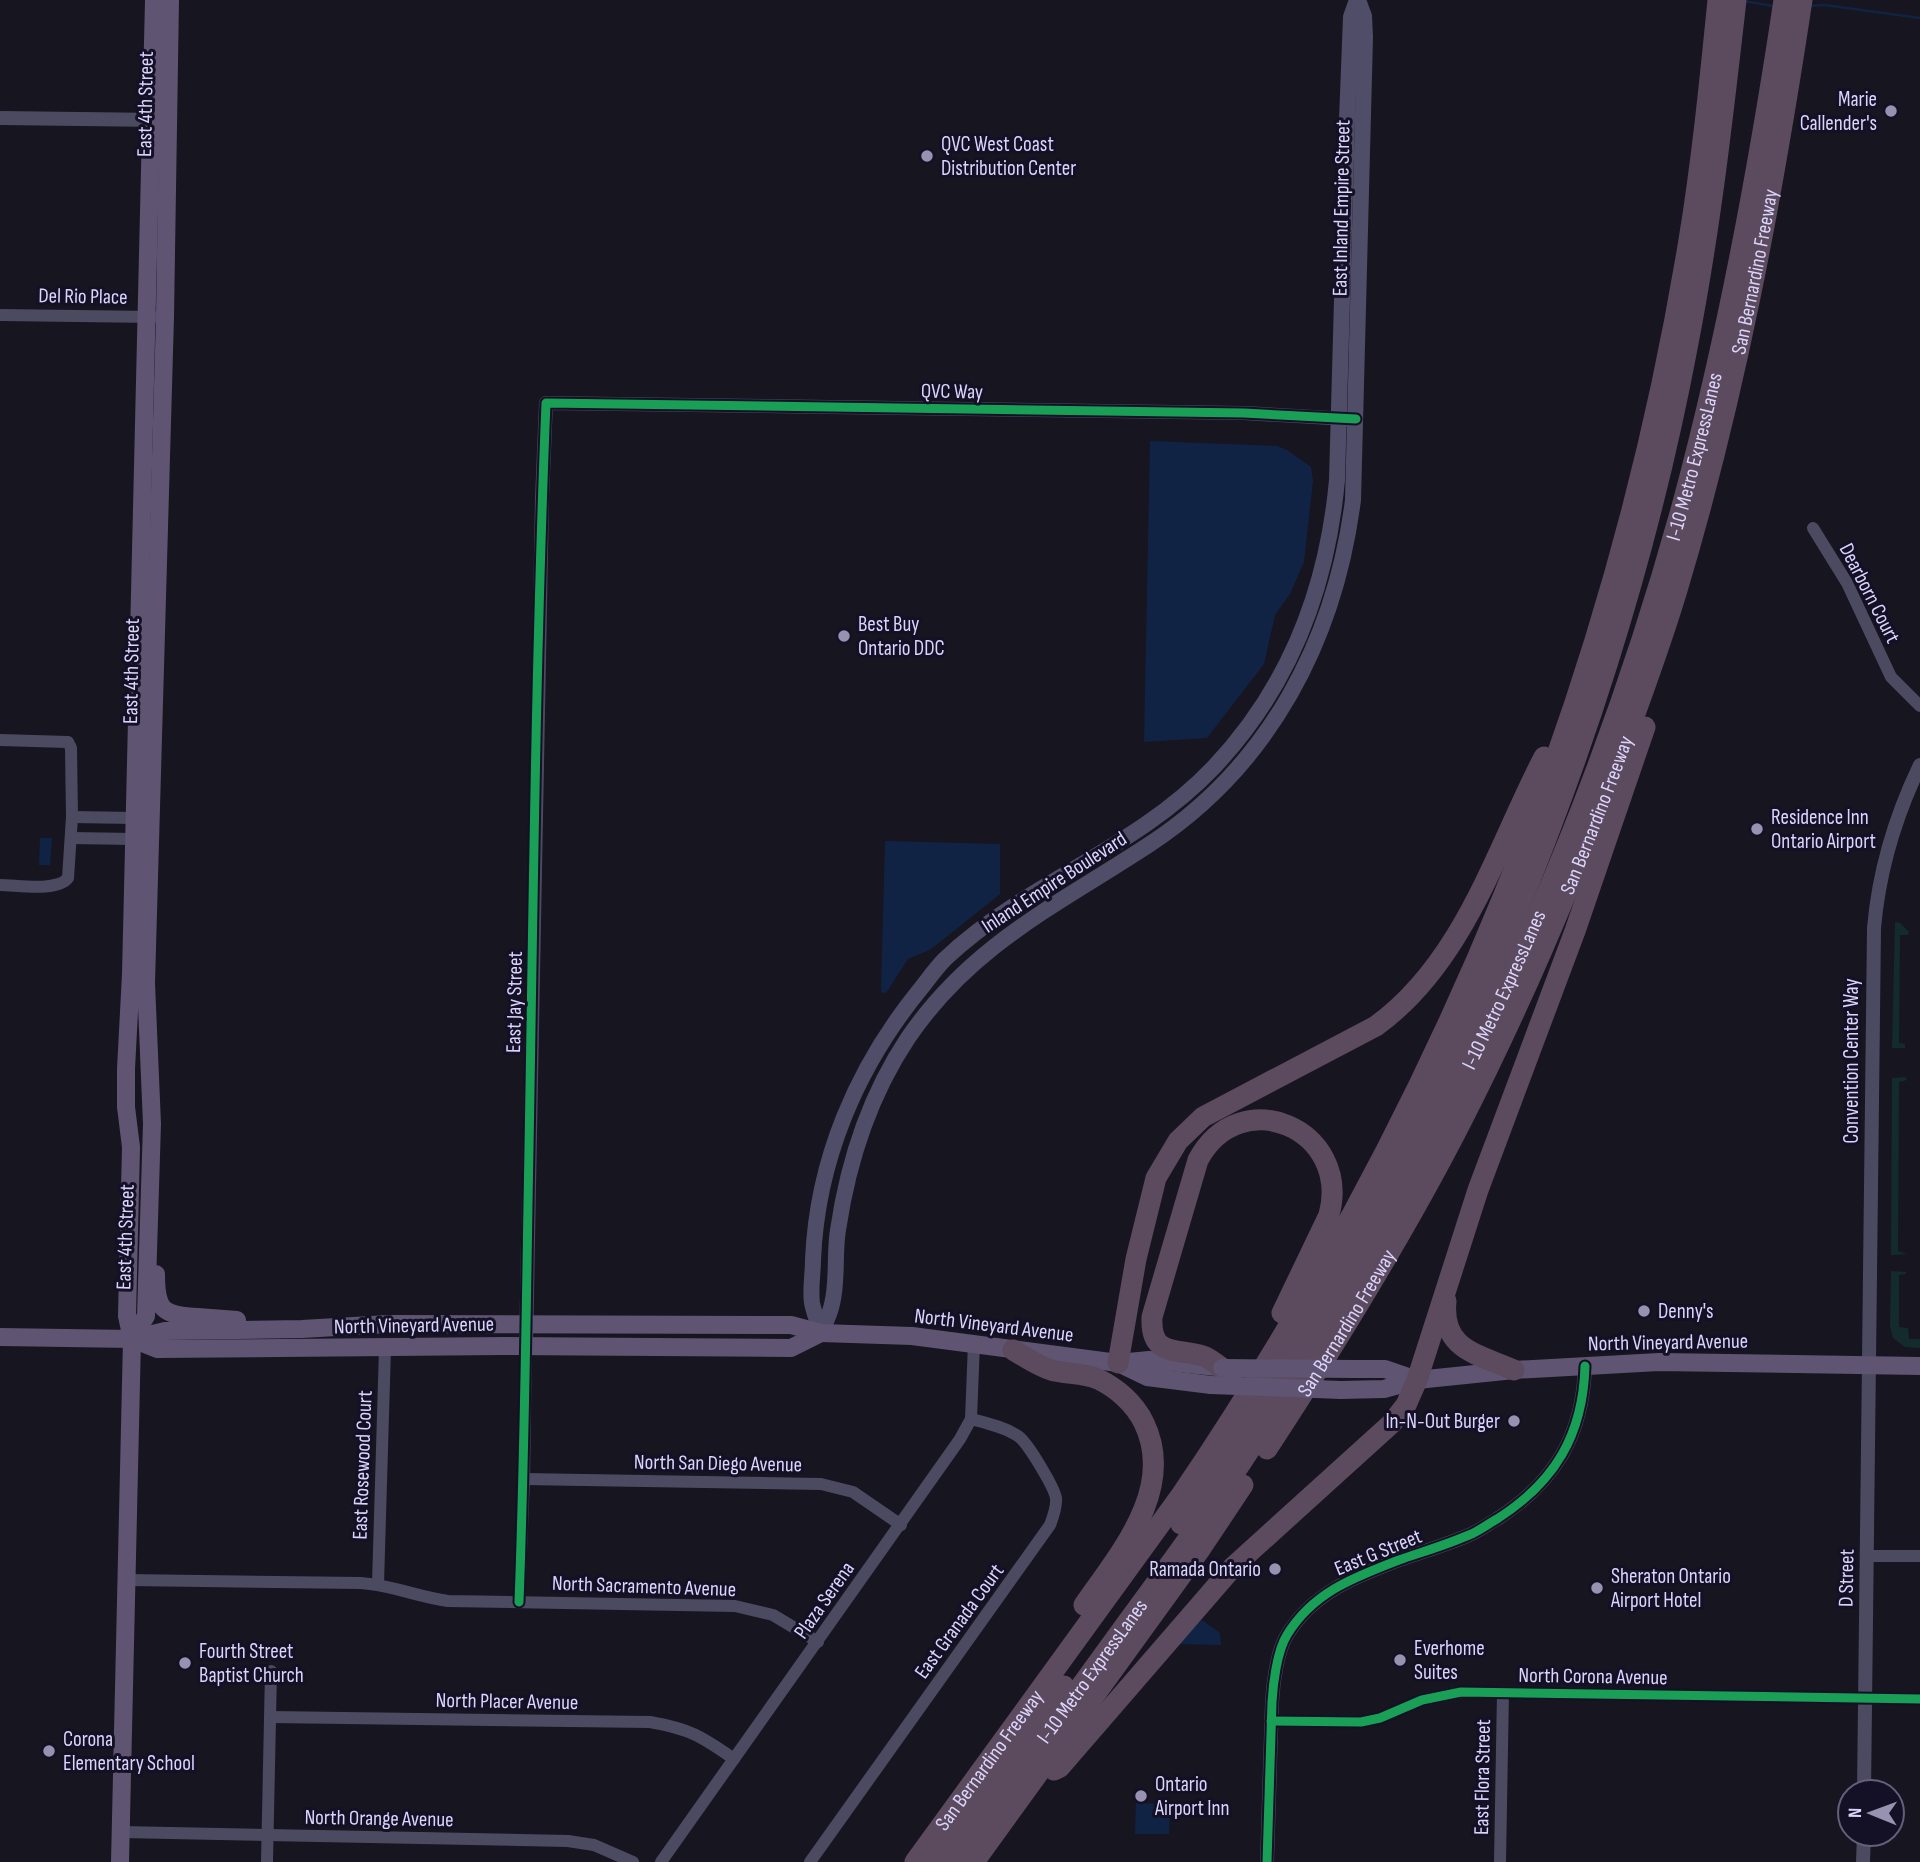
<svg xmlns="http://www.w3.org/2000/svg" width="1920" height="1862" viewBox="0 0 1920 1862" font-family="'Sofia Sans Condensed',sans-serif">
<rect width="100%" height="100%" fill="#171520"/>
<g fill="#142b2c">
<path d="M 1895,922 L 1900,923 L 1909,932 L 1908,935 L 1900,935 L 1899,1043 L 1905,1044 L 1905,1048 L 1892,1048 Z"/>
<path d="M 1906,1077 L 1907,1080 L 1899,1082 L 1898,1251 L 1907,1254 L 1891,1255 L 1892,1078 Z"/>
<path d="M 1891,1271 L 1906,1272 L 1906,1274 L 1899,1275 L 1899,1327 L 1908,1328 L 1909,1339 L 1920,1339 L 1920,1348 L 1905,1347 L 1893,1338 L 1890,1326 Z"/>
</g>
<g fill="#112344">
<path d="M 1150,441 L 1277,446 L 1287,450 L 1311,467 L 1313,481 L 1304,562 L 1290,594 L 1275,615 L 1264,664 L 1207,738 L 1144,742 Z"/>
<path d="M 40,838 L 52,838 L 50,865 L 39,865 Z"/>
<path d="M 885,841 L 1000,844 L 1000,894 L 930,950 L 908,959 L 886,993 L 881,992 Z"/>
<path d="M 1202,1620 L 1220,1633 L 1221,1645 L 1176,1644 Z"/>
<path d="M 1136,1803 L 1170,1804 L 1169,1834 L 1135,1834 Z"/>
</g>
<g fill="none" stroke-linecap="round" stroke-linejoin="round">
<g stroke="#112344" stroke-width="2.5">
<path d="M 1743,1 L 1774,6"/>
<path d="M 1809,6 L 1825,5 L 1920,18"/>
</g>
<g stroke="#4c4a61" stroke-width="12">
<path d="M 0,315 L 154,317"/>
<path d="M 1813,528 L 1847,583 L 1891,677 L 1920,706"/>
<path d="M 0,740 L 68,742 L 71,748 L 72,817 L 68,878 C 57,892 18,885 0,885"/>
<path d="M 72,817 L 134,818"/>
<path d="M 71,838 L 134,839"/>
<path d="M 524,1479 L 821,1484 L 853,1492 L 901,1525"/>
<path d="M 1868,1556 L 1920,1556"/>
<path d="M 127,1580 L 361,1583 C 391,1585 418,1597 448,1601 L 735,1606 L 773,1615 L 818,1642"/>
<path d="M 378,1584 L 385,1348"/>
<path d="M 519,1602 L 524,1479 L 526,1347"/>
<path d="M 270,1717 L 650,1722 C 690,1729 701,1736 734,1759"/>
<path d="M 1271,1721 L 1361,1722 L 1380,1718 L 1422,1700 L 1461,1692 L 1920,1699"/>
<path d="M 121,1832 L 568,1841 L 594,1845 L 633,1862"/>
<path d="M 267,1862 L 271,1671"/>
<path d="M 661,1862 L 960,1439 L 971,1419 L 974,1343"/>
<path d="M 810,1862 L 1050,1525 C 1053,1517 1057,1507 1056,1498 C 1054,1487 1028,1443 1018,1436 C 1005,1427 986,1423 971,1419"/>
<path d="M 1500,1862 L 1503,1692"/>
</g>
<g stroke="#4c4a61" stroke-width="14">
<path d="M 0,118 L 160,120"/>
<path d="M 526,1347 L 542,499 L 546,403 L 1244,413 L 1348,419"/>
<path d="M 1864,1792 L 1874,928 C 1879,870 1895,817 1920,765"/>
<path d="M 1267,1862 L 1272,1702 C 1273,1684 1277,1651 1287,1635 C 1313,1592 1355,1577 1399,1560 C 1422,1552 1446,1545 1469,1535 C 1479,1531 1488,1524 1497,1519 C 1555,1482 1583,1435 1585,1366"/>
<path d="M 1863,1862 L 1864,1834"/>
</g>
<g stroke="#4f4d67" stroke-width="16">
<path d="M 821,1333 C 818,1323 814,1313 812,1303 C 810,1289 813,1274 813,1260 C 817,1161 856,1069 918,992 C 927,981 935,969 945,959 C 965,940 989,922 1012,907 C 1081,862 1156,828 1213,768 C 1290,687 1327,590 1337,480 L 1347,120 L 1351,17 L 1357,0"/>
<path d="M 821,1333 C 825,1324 830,1314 832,1304 C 838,1281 834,1254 838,1230 C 848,1162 870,1095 908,1038 C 972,944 1059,904 1150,844 C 1270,765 1335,640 1353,500 L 1365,37 L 1364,16 L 1358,0"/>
</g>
<g stroke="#5f5471" stroke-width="18">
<path d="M 156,1274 C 156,1311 163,1315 198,1317 C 211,1318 224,1319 237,1320"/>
<path d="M 0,1337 L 132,1339 L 165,1331 L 302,1329 L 388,1324 L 791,1325 L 821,1333 L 912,1336 L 1118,1363 L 1149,1360 L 1217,1367"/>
<path d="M 132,1339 L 146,1316 L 152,1124 L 146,983 L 165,317 L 170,0"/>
<path d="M 132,1339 L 157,1349 L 503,1346 L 791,1348 L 821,1333"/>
<path d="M 1118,1363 L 1147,1377 L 1211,1385"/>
<path d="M 1354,1369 L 1385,1369 L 1417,1380"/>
<path d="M 1341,1390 L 1384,1389 L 1417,1380 L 1514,1370 L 1659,1362 L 1920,1366"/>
<path d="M 120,1862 L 132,1339 L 127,1316 L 131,1147 L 126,1107 L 126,1069 L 131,974 L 154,0"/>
</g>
<g stroke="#5c4a5e" stroke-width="21">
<path d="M 1446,1301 C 1441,1350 1478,1354 1514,1370"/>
<path d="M 1013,1350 C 1025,1357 1038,1366 1051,1370 C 1066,1374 1084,1373 1098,1379 C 1117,1388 1135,1404 1144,1423 C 1176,1489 1120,1553 1084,1605"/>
<path d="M 1118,1363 L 1136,1259 L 1156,1178 L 1178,1141 L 1203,1117 L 1376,1026 C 1464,962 1496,850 1544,757"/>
<path d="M 1222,1368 C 1216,1364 1210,1358 1203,1356 C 1176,1348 1150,1357 1152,1317 L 1198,1160 C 1240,1081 1352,1129 1329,1215 L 1282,1313"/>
<path id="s1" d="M 1267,1449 C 1335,1345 1402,1237 1459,1126 C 1520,1007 1572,885 1618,760 C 1639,703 1660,647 1677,590 C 1735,397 1772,199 1802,0"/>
<path d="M 1181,1524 C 1235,1448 1283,1367 1330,1286 C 1388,1184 1445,1080 1492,971 C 1579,772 1648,557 1688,343 C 1710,230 1723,115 1736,0"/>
<path d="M 1054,1770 L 1060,1767 L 1233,1567 L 1392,1423 L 1406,1405 L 1417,1380 L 1478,1190 L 1575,931 L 1645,727"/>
<path id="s2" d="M 915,1862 L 1182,1494 C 1439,1114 1615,693 1689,240 C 1702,161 1710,80 1718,0"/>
<path d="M 935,1862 L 1064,1686"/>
<path id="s3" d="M 953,1862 C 1010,1784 1068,1705 1124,1627 C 1167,1568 1211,1510 1250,1449 C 1441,1157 1592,836 1684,499 C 1728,335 1759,168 1784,0"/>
<path d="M 974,1862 L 1201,1548 L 1243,1485"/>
</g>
<g stroke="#5f5471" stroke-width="18">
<path d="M 1222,1368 L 1354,1369"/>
<path d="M 1211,1385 L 1341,1390"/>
</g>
<g stroke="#141025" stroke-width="13">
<g id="cycleway">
<path d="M 519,1602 C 524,1469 526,1337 528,1204 C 533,937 535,670 546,403 L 1244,413 L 1356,419"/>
<path d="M 1271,1721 L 1361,1722 L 1380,1718 L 1422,1700 L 1461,1692 L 1920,1699"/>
<path d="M 1267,1862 L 1272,1702 C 1273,1684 1277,1651 1287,1635 C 1313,1592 1355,1577 1399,1560 C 1422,1552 1446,1545 1469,1535 C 1479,1531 1488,1524 1497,1519 C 1555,1482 1583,1435 1585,1366"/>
</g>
</g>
<use href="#cycleway" stroke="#1a9f57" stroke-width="9"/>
</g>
<g fill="#9692b0" stroke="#141025" stroke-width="2.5">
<circle cx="1891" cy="111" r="7"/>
<circle cx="927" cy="156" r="7"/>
<circle cx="844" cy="636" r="7"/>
<circle cx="1757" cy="829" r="7"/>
<circle cx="1644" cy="1311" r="7"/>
<circle cx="1514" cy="1421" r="7"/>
<circle cx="1275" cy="1569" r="7"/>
<circle cx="1597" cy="1588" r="7"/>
<circle cx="1400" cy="1660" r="7"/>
<circle cx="185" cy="1663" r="7"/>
<circle cx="49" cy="1751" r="7"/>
<circle cx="1141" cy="1796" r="7"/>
</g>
<g text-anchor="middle" stroke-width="6" stroke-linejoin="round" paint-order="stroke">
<g font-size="21" fill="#dbd5fd" stroke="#141025" text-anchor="start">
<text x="1877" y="106" text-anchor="end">Marie<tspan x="1877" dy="24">Callender's</tspan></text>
<text x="941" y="151">QVC West Coast<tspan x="941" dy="24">Distribution Center</tspan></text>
<text x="858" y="631">Best Buy<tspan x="858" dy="24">Ontario DDC</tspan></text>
<text x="1771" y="824">Residence Inn<tspan x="1771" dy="24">Ontario Airport</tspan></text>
<text x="1658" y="1318">Denny's</text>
<text x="1500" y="1428" text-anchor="end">In-N-Out Burger</text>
<text x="1261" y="1576" text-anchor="end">Ramada Ontario</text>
<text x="1611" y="1583">Sheraton Ontario<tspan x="1611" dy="24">Airport Hotel</tspan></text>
<text x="1414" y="1655">Everhome<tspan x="1414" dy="24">Suites</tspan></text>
<text x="199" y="1658">Fourth Street<tspan x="199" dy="24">Baptist Church</tspan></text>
<text x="63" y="1746">Corona<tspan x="63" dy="24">Elementary School</tspan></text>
<text x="1155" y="1791">Ontario<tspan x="1155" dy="24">Airport Inn</tspan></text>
</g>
<g font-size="21" fill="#dbd5fd" stroke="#141025">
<text transform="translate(145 104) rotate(-89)" y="7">East 4th Street</text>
<text transform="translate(1341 208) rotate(-89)" y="7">East Inland Empire Street</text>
<text dy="7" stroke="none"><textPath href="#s1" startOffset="1283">San Bernardino Freeway</textPath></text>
<text transform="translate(83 296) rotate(1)" y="7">Del Rio Place</text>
<text transform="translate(952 391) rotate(1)" y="7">QVC Way</text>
<text dy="7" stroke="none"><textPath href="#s3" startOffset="1601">I-10 Metro ExpressLanes</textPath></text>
<text transform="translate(1870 593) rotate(63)" y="7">Dearborn Court</text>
<text transform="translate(131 671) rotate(-89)" y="7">East 4th Street</text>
<text dy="7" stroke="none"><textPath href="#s1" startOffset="716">San Bernardino Freeway</textPath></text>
<text transform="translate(1054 882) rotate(-33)" y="7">Inland Empire Boulevard</text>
<text dy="7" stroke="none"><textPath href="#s3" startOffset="1034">I-10 Metro ExpressLanes</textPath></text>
<text transform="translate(514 1002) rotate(-89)" y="7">East Jay Street</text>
<text transform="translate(1851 1061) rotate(-90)" y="7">Convention Center Way</text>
<text transform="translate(125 1237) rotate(-88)" y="7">East 4th Street</text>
<text dy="7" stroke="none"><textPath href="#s1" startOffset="149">San Bernardino Freeway</textPath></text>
<text transform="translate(414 1325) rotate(-1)" y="7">North Vineyard Avenue</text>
<text transform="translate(994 1325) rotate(7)" y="7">North Vineyard Avenue</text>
<text transform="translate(1668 1342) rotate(-1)" y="7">North Vineyard Avenue</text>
<text transform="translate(718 1463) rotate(1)" y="7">North San Diego Avenue</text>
<text transform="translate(362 1465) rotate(-88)" y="7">East Rosewood Court</text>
<text transform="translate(1378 1552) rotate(-22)" y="7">East G Street</text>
<text transform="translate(1846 1578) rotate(-89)" y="7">D Street</text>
<text transform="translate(644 1586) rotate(2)" y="7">North Sacramento Avenue</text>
<text transform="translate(824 1600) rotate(-55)" y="7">Plaza Serena</text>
<text transform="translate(959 1621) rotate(-54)" y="7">East Granada Court</text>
<text dy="7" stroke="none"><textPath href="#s3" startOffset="236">I-10 Metro ExpressLanes</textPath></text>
<text transform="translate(1593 1676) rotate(1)" y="7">North Corona Avenue</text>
<text transform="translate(507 1701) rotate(1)" y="7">North Placer Avenue</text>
<text dy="7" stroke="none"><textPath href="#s2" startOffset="126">San Bernardino Freeway</textPath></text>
<text transform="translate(1482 1777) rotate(-89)" y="7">East Flora Street</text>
<text transform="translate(379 1818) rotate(1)" y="7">North Orange Avenue</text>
</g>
</g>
<g transform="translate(1871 1813) rotate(271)"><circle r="33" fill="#141025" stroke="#645f7b" stroke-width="2"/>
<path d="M0-5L12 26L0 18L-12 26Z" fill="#9692b0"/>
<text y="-10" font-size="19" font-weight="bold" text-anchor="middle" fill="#dbd5fd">N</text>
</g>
</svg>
